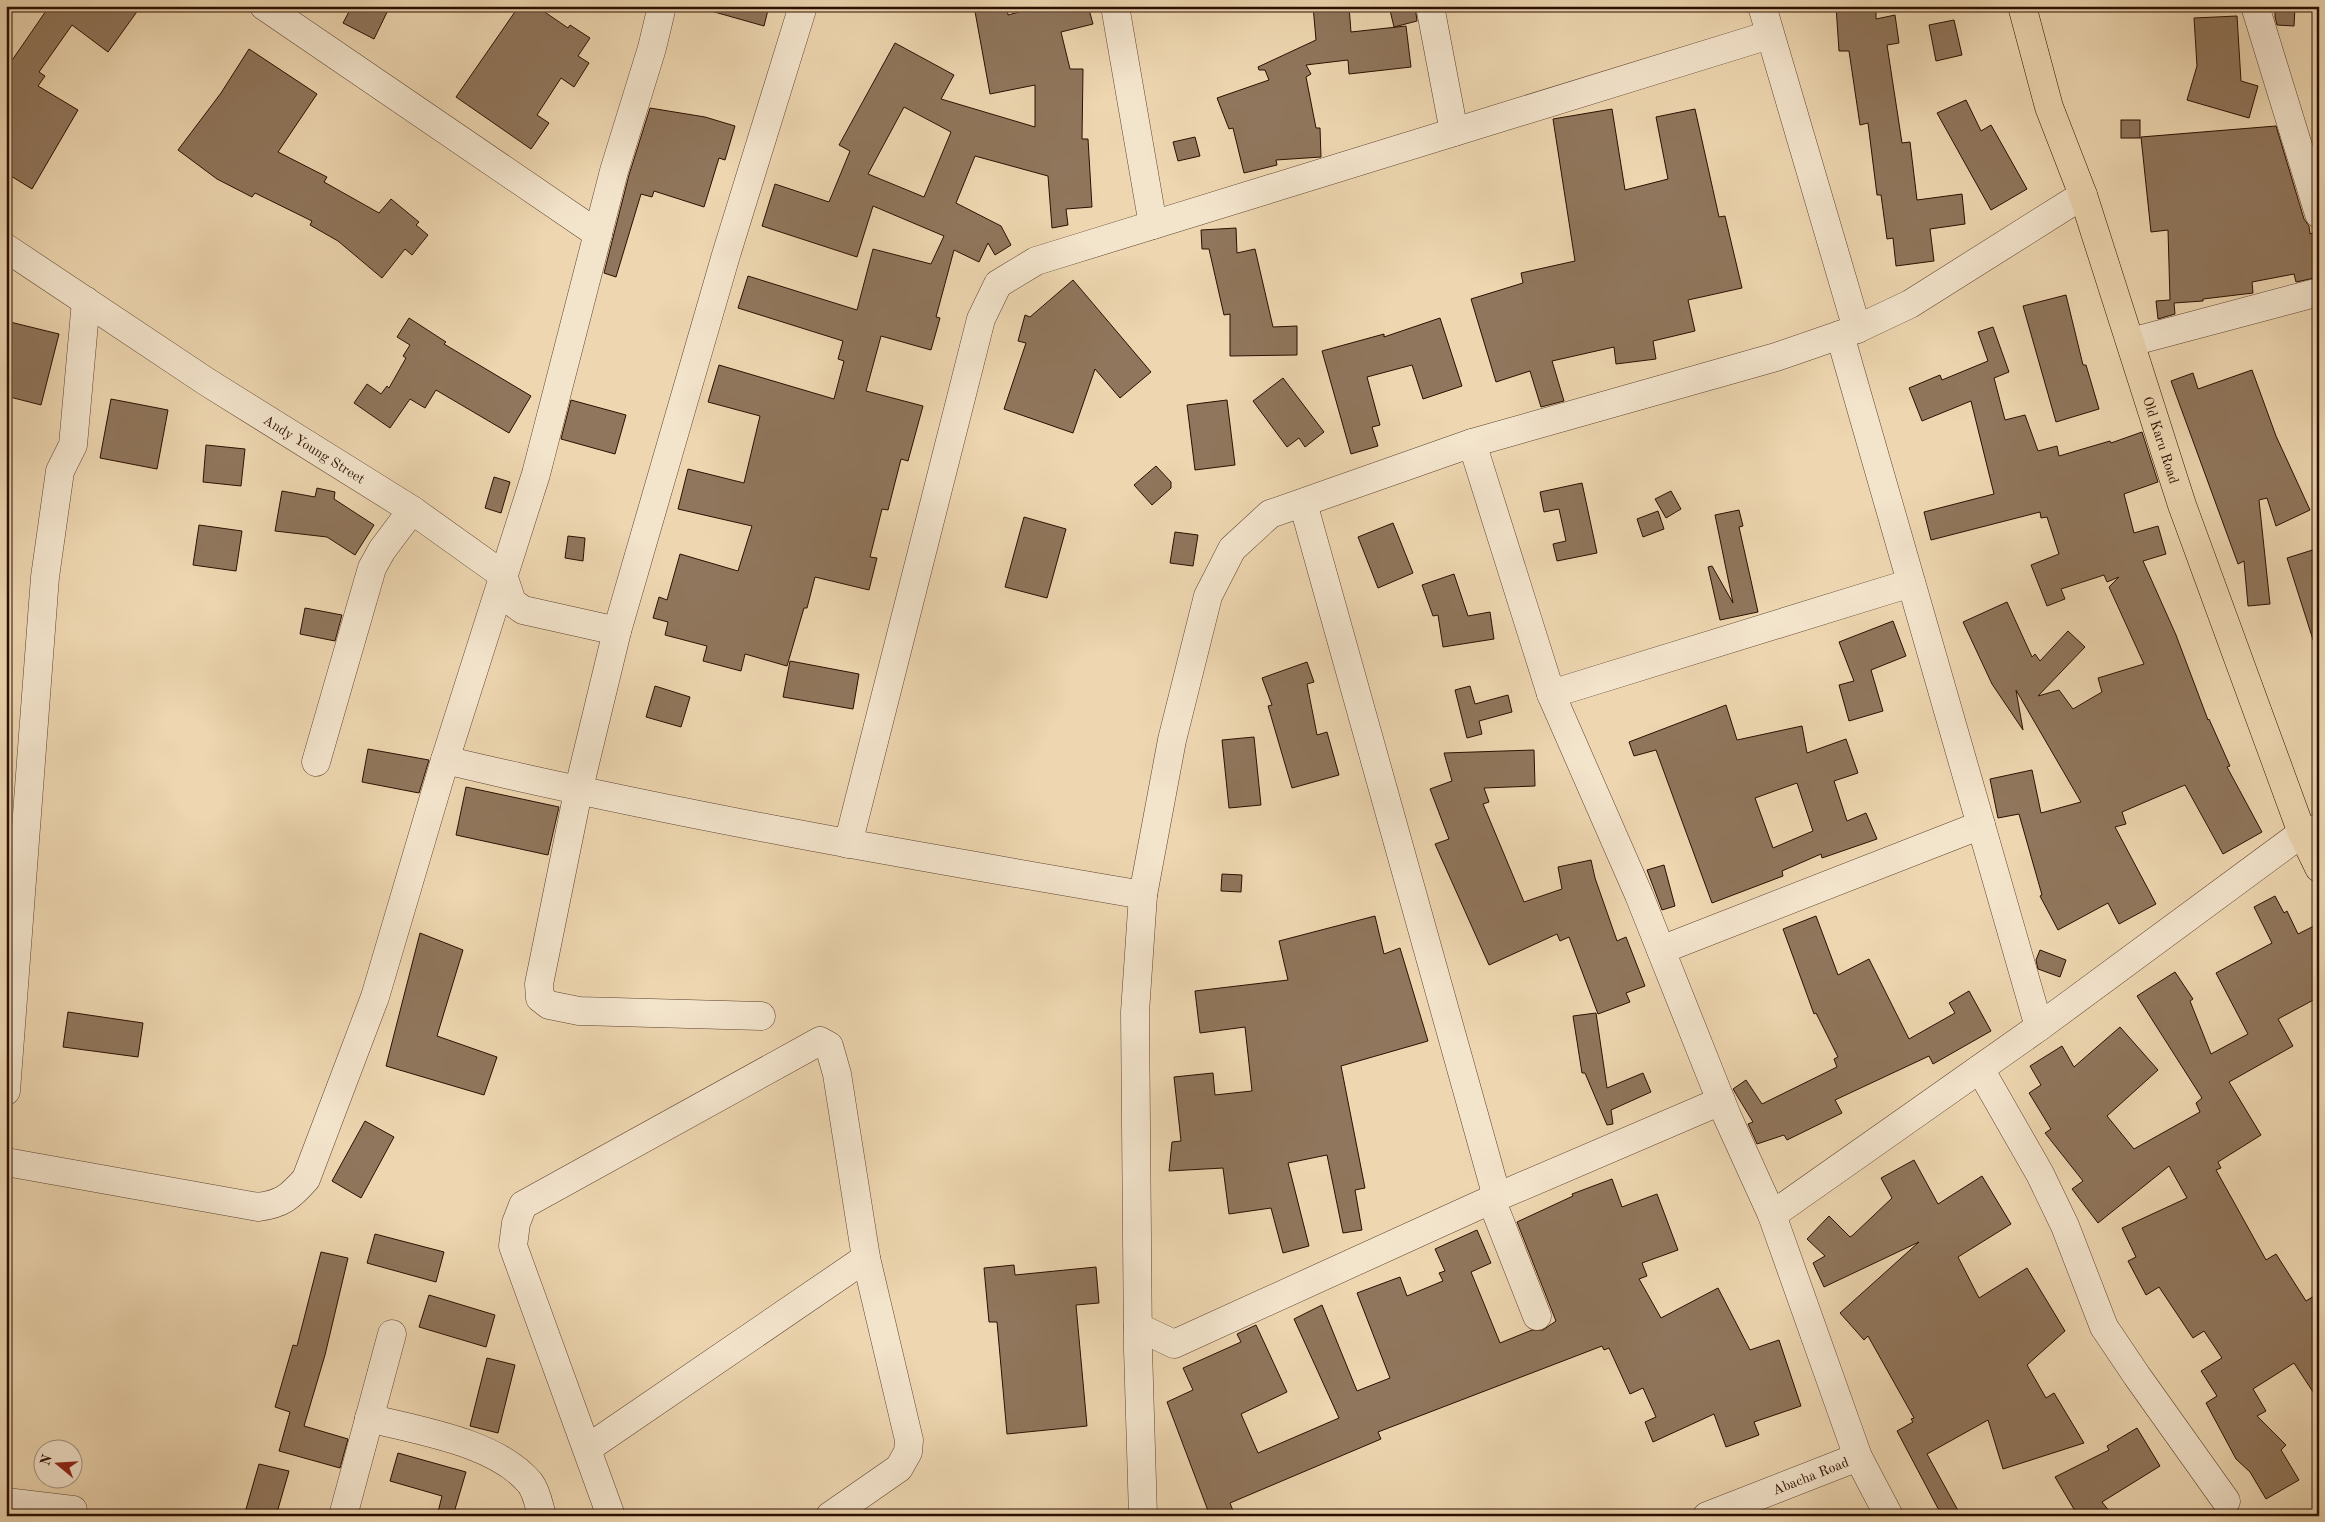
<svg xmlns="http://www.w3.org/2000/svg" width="2325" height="1522" viewBox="0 0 2325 1522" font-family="'Old Standard TT',serif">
<rect width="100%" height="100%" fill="#edd6b0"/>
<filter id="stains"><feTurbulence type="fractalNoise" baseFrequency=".004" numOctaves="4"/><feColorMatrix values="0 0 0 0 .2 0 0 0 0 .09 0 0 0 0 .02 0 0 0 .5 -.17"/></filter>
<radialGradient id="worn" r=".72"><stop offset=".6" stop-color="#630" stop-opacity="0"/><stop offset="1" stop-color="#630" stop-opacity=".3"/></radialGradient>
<g fill="#90765c" stroke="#2c0f00" fill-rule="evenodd">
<path d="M 46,6 L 141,6 L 108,52 L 72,25 L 39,72 L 45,76 L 38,86 L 78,110 L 32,189 L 6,173 L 6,69 L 48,8 Z"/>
<path d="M 352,6 L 390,6 L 374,39 L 343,23 Z"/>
<path d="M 519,6 L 536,6 L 568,28 L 570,25 L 590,38 L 578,56 L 589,63 L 574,87 L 561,78 L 537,115 L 549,123 L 531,149 L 456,97 Z"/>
<path d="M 711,6 L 769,6 L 764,26 L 711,11 Z"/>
<path d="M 974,6 L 1007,6 L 1008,15 L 1040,6 L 1088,6 L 1093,24 L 1061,32 L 1070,69 L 1083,69 L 1082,139 L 1088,139 L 1092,207 L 1066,209 L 1068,225 L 1052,228 L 1048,176 L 975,156 L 956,203 L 1001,226 L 1011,245 L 995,255 L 988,243 L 979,262 L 954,250 L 936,317 L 940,318 L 931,350 L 881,336 L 866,391 L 923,406 L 908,461 L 901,459 L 888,510 L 882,509 L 870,557 L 877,558 L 869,590 L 815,577 L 807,608 L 804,608 L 787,666 L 745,654 L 741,671 L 703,661 L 707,646 L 665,635 L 668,622 L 653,618 L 659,597 L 667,600 L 680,554 L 738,571 L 752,526 L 678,509 L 688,469 L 744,483 L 760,416 L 708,402 L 719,365 L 834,399 L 844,361 L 838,359 L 843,341 L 738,308 L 748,276 L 857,310 L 873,249 L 931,264 L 944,236 L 873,206 L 857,257 L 762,226 L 775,184 L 829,202 L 850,151 L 839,145 L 895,43 L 954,75 L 941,99 L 1035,127 L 1035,85 L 990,94 ZM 904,107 L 951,132 L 924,197 L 868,174 Z"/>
<path d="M 1313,6 L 1349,6 L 1351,32 L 1406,26 L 1411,67 L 1349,74 L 1348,60 L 1306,65 L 1311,74 L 1306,77 L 1316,128 L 1320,128 L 1321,157 L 1276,160 L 1277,165 L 1244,173 L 1233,128 L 1229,129 L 1217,98 L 1269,80 L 1265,70 L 1259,70 L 1258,67 L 1316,40 Z"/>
<path d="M 1389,6 L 1415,6 L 1417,21 L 1394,27 Z"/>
<path d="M 1836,6 L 1876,6 L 1876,19 L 1895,15 L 1899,43 L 1887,45 L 1902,143 L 1910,142 L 1917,200 L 1962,194 L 1965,224 L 1930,229 L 1934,261 L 1896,266 L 1893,238 L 1887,239 L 1881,195 L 1877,195 L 1868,123 L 1860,125 L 1849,51 L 1839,51 Z"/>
<path d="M 2275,6 L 2295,8 L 2294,26 L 2277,25 L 2275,17 Z"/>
<path d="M 2237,16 L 2241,81 L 2258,86 L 2249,118 L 2187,100 L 2197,66 L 2194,18 Z"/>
<path d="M 1954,20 L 1962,55 L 1936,61 L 1929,25 Z"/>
<path d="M 249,49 L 317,94 L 278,152 L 327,177 L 324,182 L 379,213 L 391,199 L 419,222 L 416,225 L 428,235 L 412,255 L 405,249 L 382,278 L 338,241 L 310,225 L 312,221 L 255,193 L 252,197 L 217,179 L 178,150 L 221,93 Z"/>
<path d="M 1966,100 L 1981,131 L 1991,125 L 2027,189 L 1991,210 L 1937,113 Z"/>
<path d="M 650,108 L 705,117 L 735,126 L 725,160 L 719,158 L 704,207 L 654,191 L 652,197 L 641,194 L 616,277 L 604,273 L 629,175 Z"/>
<path d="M 1612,109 L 1625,190 L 1668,179 L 1656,117 L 1695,109 L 1719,217 L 1725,216 L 1742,288 L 1688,300 L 1695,331 L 1653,341 L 1656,359 L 1616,364 L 1614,347 L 1552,361 L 1564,401 L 1541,407 L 1530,371 L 1496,382 L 1471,299 L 1523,283 L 1521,273 L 1575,261 L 1553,119 Z"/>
<rect x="2121" y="120" width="19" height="18"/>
<path d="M 2276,126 L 2304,219 L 2309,226 L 2310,234 L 2319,231 L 2319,277 L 2296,282 L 2294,274 L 2252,282 L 2253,293 L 2203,299 L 2203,301 L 2174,303 L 2175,314 L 2158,319 L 2156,301 L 2170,300 L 2168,230 L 2151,232 L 2141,137 Z"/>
<path d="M 1195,137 L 1200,156 L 1178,161 L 1173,142 Z"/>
<path d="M 1236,228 L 1237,253 L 1255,249 L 1273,327 L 1297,326 L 1297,355 L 1230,356 L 1230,314 L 1224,315 L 1209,249 L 1202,249 L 1201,230 Z"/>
<path d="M 1073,280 L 1151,372 L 1120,398 L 1095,369 L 1073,433 L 1004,409 L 1026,343 L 1018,341 L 1025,315 L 1030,317 Z"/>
<path d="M 2066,295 L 2083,365 L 2086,365 L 2099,409 L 2056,422 L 2023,306 Z"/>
<path d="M 409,318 L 446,342 L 444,344 L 531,396 L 509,433 L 436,390 L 425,408 L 410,399 L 390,428 L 354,403 L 367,384 L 381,394 L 387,386 L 389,388 L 406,358 L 403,356 L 410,345 L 397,337 Z"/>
<path d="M 1440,318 L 1462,386 L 1423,399 L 1412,365 L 1367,377 L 1380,425 L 1372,427 L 1378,446 L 1351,454 L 1322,351 L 1384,334 L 1384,337 Z"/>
<path d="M 10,322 L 59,334 L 41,405 L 6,396 L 6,337 Z"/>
<path d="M 1993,327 L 2009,372 L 1994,378 L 2005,420 L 2025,415 L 2038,451 L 2057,446 L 2059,456 L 2110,441 L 2111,443 L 2142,432 L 2158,482 L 2124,494 L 2134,533 L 2158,526 L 2166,554 L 2143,561 L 2176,635 L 2208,720 L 2209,719 L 2230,766 L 2227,767 L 2262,832 L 2223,854 L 2185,785 L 2122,812 L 2126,824 L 2115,827 L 2156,904 L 2119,924 L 2108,903 L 2058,930 L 2040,896 L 2042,895 L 2019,814 L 1998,818 L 1990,779 L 2032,770 L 2041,813 L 2081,802 L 2016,690 L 2023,730 L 1992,684 L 1963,622 L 2007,602 L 2032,657 L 2035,654 L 2040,661 L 2068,631 L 2085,647 L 2038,696 L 2059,690 L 2073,709 L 2102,692 L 2098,678 L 2144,664 L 2109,587 L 2119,577 L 2107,582 L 2104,575 L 2061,589 L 2065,599 L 2047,606 L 2031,565 L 2059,554 L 2047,517 L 2041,518 L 2040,512 L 1931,540 L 1924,512 L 1994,494 L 1971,401 L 1922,421 L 1909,388 L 1940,375 L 1942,380 L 1988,361 L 1978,332 Z"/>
<path d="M 2252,370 L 2276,436 L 2310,510 L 2276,526 L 2267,498 L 2259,500 L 2270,604 L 2248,606 L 2244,561 L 2238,564 L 2171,381 L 2193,373 L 2198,389 Z"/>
<path d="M 1283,378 L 1324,432 L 1305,447 L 1299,438 L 1287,447 L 1253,401 Z"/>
<path d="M 111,399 L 168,410 L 157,469 L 100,458 Z"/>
<path d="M 571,400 L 626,415 L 615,454 L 561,439 Z"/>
<path d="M 1227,400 L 1235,465 L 1195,470 L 1187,405 Z"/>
<path d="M 206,445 L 245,449 L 241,486 L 203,482 Z"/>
<path d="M 1156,466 L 1171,482 L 1171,488 L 1152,505 L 1134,485 Z"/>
<path d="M 494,477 L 510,482 L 501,513 L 485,508 Z"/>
<path d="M 1582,483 L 1597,553 L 1557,561 L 1553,544 L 1566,541 L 1559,509 L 1544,512 L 1540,492 Z"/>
<path d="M 317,488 L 335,492 L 334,499 L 374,525 L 355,555 L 327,537 L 275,531 L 282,491 L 315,497 Z"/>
<path d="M 1671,491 L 1681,509 L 1666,518 L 1655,499 Z"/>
<path d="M 1739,510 L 1743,526 L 1739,527 L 1758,612 L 1720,620 L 1708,567 L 1712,566 L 1733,603 L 1715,515 Z"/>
<path d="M 1658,511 L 1664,529 L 1643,537 L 1637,519 Z"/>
<path d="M 1024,517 L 1066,529 L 1047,598 L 1005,587 Z"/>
<path d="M 1393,523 L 1413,573 L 1378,588 L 1358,537 Z"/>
<path d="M 199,525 L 242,531 L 236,571 L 193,565 Z"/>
<path d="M 1175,532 L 1198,535 L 1193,566 L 1170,563 Z"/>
<path d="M 568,536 L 585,538 L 583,561 L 565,558 Z"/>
<path d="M 2319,548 L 2319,645 L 2315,646 L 2287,558 Z"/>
<path d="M 1454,574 L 1468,616 L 1490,612 L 1494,639 L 1443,647 L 1438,615 L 1433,616 L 1422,585 Z"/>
<path d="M 305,608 L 342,615 L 335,641 L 300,634 Z"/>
<path d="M 1893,621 L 1906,656 L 1871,670 L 1883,711 L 1849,721 L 1839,685 L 1854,681 L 1839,642 Z"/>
<path d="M 790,661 L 859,674 L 853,709 L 783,697 Z"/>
<path d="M 1307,662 L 1314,682 L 1307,684 L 1317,735 L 1327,732 L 1339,775 L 1292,788 L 1268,706 L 1272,705 L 1262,678 Z"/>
<path d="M 655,686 L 690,697 L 681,727 L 646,717 Z"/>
<path d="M 1470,686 L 1475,704 L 1508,695 L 1512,712 L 1479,721 L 1482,734 L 1467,738 L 1455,690 Z"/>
<path d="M 1726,705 L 1737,740 L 1802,726 L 1807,753 L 1846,739 L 1858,773 L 1834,781 L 1847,821 L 1866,813 L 1877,839 L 1822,858 L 1821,854 L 1782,871 L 1783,876 L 1712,903 L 1656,750 L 1634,756 L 1629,742 ZM 1797,783 L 1813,831 L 1773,848 L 1755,798 Z"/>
<path d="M 1254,737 L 1261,805 L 1229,808 L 1222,740 Z"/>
<path d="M 368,749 L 429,760 L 419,793 L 362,782 Z"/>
<path d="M 1534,750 L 1535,786 L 1484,788 L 1489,802 L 1483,804 L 1524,902 L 1562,889 L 1558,867 L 1591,860 L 1595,878 L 1617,941 L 1626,937 L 1645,986 L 1626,993 L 1630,1002 L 1598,1014 L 1569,937 L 1560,941 L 1557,934 L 1489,965 L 1435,844 L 1449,839 L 1430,789 L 1452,781 L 1444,753 Z"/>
<path d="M 466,787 L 559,807 L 548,855 L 456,835 Z"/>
<path d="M 1664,865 L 1675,906 L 1662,910 L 1647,870 Z"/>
<path d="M 1222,874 L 1242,875 L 1241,892 L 1221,891 Z"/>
<path d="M 2275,896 L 2284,913 L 2287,911 L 2298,934 L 2314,926 L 2319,937 L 2319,997 L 2278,1019 L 2293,1046 L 2229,1082 L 2261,1135 L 2218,1162 L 2221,1168 L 2216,1170 L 2266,1260 L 2276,1254 L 2306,1301 L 2319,1293 L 2319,1401 L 2294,1363 L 2253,1389 L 2266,1411 L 2257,1416 L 2286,1445 L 2281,1450 L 2299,1480 L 2266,1499 L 2250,1472 L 2236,1459 L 2206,1403 L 2217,1396 L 2201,1371 L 2222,1358 L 2204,1331 L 2193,1338 L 2159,1287 L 2146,1295 L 2128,1261 L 2136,1257 L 2122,1228 L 2187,1198 L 2169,1166 L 2098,1223 L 2072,1189 L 2083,1181 L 2045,1133 L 2051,1129 L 2029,1093 L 2041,1085 L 2030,1066 L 2062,1046 L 2074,1067 L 2120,1027 L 2158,1070 L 2107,1116 L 2134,1149 L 2200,1112 L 2196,1103 L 2202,1098 L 2137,996 L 2175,972 L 2193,999 L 2190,1001 L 2211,1054 L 2248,1034 L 2216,973 L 2272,943 L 2254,907 Z"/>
<path d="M 1375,916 L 1384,954 L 1400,948 L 1428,1041 L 1341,1066 L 1365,1188 L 1355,1190 L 1362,1230 L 1343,1233 L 1327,1155 L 1288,1163 L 1309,1246 L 1283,1253 L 1271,1208 L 1229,1214 L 1223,1168 L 1169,1171 L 1172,1142 L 1181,1141 L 1174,1077 L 1213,1073 L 1215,1095 L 1252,1091 L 1245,1027 L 1200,1033 L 1195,991 L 1288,980 L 1279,941 Z"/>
<path d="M 1816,916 L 1838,975 L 1869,959 L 1909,1039 L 1955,1013 L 1949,1003 L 1969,991 L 1991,1031 L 1933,1064 L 1929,1056 L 1835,1100 L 1842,1113 L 1787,1140 L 1784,1135 L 1757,1144 L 1748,1124 L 1753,1122 L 1733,1089 L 1746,1080 L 1762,1104 L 1837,1067 L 1834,1059 L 1838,1057 L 1816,1013 L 1814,1014 L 1783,929 Z"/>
<path d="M 420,933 L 463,950 L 437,1036 L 497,1057 L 484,1095 L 386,1066 Z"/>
<path d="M 2040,950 L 2066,960 L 2060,977 L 2038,969 L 2036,960 Z"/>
<path d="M 68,1012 L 143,1023 L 138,1057 L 63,1047 Z"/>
<path d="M 1596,1013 L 1607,1088 L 1643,1073 L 1651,1092 L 1611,1110 L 1613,1124 L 1607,1125 L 1585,1073 L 1582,1073 L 1573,1016 Z"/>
<path d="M 365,1121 L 394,1137 L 361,1198 L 332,1181 Z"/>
<path d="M 1914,1160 L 1938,1204 L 1982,1176 L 2011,1224 L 1958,1257 L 1979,1298 L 2027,1268 L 2065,1331 L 2027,1365 L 2046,1398 L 2054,1393 L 2084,1443 L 2003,1469 L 1988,1420 L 1927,1454 L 1961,1516 L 1942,1516 L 1897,1431 L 1913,1422 L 1911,1419 L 1914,1418 L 1868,1336 L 1864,1340 L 1840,1313 L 1919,1242 L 1824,1287 L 1813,1263 L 1825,1256 L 1807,1239 L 1829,1216 L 1850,1237 L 1853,1235 L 1892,1198 L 1881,1178 Z"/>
<path d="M 1612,1179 L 1622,1207 L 1657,1194 L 1678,1250 L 1642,1263 L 1647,1276 L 1639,1279 L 1661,1318 L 1718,1288 L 1750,1350 L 1779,1340 L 1801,1406 L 1754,1422 L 1759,1435 L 1726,1447 L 1714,1414 L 1653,1442 L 1645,1422 L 1656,1417 L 1643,1388 L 1630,1394 L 1609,1348 L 1604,1350 L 1602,1346 L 1378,1432 L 1381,1439 L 1230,1503 L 1235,1516 L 1210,1516 L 1167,1402 L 1193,1390 L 1183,1368 L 1241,1342 L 1237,1334 L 1256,1325 L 1287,1392 L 1241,1414 L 1258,1453 L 1339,1418 L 1294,1319 L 1322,1305 L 1357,1391 L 1390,1378 L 1357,1293 L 1400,1277 L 1407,1296 L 1443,1281 L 1439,1273 L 1445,1271 L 1435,1249 L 1477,1230 L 1491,1263 L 1471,1272 L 1500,1343 L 1532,1330 L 1543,1330 L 1556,1321 L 1517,1222 L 1573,1196 L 1572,1194 Z"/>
<path d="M 375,1234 L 444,1252 L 436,1282 L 367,1263 Z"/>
<path d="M 321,1252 L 348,1258 L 325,1355 L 304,1426 L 348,1439 L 340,1468 L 279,1451 L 290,1412 L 275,1407 L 293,1345 L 297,1346 Z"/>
<path d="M 1014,1265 L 1015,1275 L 1096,1267 L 1099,1303 L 1076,1305 L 1087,1426 L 1007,1434 L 997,1322 L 989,1322 L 984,1268 Z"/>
<path d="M 429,1295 L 495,1315 L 486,1347 L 419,1327 Z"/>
<path d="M 487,1358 L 515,1365 L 498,1433 L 470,1426 Z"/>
<path d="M 2137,1428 L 2160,1466 L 2102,1502 L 2113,1516 L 2078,1516 L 2055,1477 L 2109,1450 L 2107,1446 Z"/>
<path d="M 398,1453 L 466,1472 L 453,1516 L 437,1516 L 442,1496 L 390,1481 Z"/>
<path d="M 259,1464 L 289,1471 L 276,1516 L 244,1516 Z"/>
</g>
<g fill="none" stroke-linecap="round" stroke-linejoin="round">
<g stroke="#5c412c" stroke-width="29">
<g id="minor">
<path d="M 264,6 L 598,234"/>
<path d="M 1115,6 L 1153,225"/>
<path d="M 1430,6 L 1454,132"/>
<path d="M 1762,6 L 1857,329"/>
<path d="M 2255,6 L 2319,214"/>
<path id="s1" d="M 6,248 L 207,382 L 412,510 L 503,575 L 512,602 L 523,610 L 617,631"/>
<path d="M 1840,335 L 2039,1027"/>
<path d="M 2131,342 L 2319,292"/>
<path d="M 1472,443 L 1551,694 L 1639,895 L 1727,1116 L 1772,1215 L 1858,1457 L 1889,1516"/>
<path d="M 1303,503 L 1497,1197"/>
<path d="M 1551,694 L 1911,583"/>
<path d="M 445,760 C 676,815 909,855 1143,895"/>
<path d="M 316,762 L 372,568 L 382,550 L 412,510"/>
<path d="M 848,844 L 981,319 L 998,284 L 1036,261 L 1769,35"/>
<path d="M 1661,950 L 1981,825"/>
<path d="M 761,1016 L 579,1011 L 549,1005 L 540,998 L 539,984 L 578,792 L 617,631 L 726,255 L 803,6"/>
<path d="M 1980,1069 L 2040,1174 L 2065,1226 L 2104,1327 L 2137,1376 L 2226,1501"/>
<path d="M 6,1091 L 45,577 L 60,471 L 73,445 L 86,301"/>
<path d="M 6,1162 L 258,1207 C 282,1204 290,1197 306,1179 L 375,997 L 445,760 L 536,474 L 614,171 L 652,48 L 662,6"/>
<path d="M 1491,1199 L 1537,1316"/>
<path d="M 1772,1215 L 2039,1027 L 2302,833 L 2319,828"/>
<path d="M 1138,1327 L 1174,1344 L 1497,1197 L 1721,1101"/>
<path d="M 369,1418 C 419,1431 496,1442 530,1483 C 537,1492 539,1506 542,1516"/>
<path d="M 588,1448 L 866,1258"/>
<path d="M 6,1502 L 73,1510"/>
<path d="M 343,1516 L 392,1334"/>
<path d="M 611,1516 L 513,1246 L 516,1223 L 523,1205 L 820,1041 L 829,1046 L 837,1074 L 866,1258 L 909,1440 L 908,1452 L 899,1468 L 830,1516"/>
<path d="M 1143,1516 L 1138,1349 L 1135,1012 L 1143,895 L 1172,740 L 1208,596 L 1232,549 L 1270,514 L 1472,443 L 1776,357 L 1857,329 L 1910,304 L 2083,195"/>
<path id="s2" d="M 1707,1516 L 1858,1457"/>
</g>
</g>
<g stroke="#2c0f00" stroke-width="29">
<g id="major">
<path id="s3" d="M 2022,6 L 2049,107 L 2083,195 L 2182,505 L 2302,833 L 2319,868"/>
</g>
</g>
<use href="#minor" stroke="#f3e4cc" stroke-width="28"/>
<use href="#major" stroke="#edd6b0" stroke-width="28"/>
</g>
<g text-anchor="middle" stroke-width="4" stroke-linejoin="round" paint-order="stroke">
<g font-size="14" fill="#2c0f00" stroke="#f3e4cc">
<text dy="5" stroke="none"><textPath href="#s3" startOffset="456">Old Karu Road</textPath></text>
<text dy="5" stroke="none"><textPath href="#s1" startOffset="368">Andy Young Street</textPath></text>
<text dy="5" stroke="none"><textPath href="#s2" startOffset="111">Abacha Road</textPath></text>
</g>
</g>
<rect width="2325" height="1522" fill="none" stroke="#edd6b0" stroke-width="25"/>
<rect x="8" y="8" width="2310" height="1507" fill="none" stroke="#2c0f00" stroke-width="2.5"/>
<rect x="12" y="12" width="2300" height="1497" fill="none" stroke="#2c0f00"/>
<g transform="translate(58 1464) rotate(288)"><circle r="24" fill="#f3e4cc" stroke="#a38f7a"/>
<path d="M0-4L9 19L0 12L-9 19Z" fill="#8f2418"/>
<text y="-8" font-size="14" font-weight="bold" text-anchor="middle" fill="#2c0f00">N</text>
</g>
<rect width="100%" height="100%" filter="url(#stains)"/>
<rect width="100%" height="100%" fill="url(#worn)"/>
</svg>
